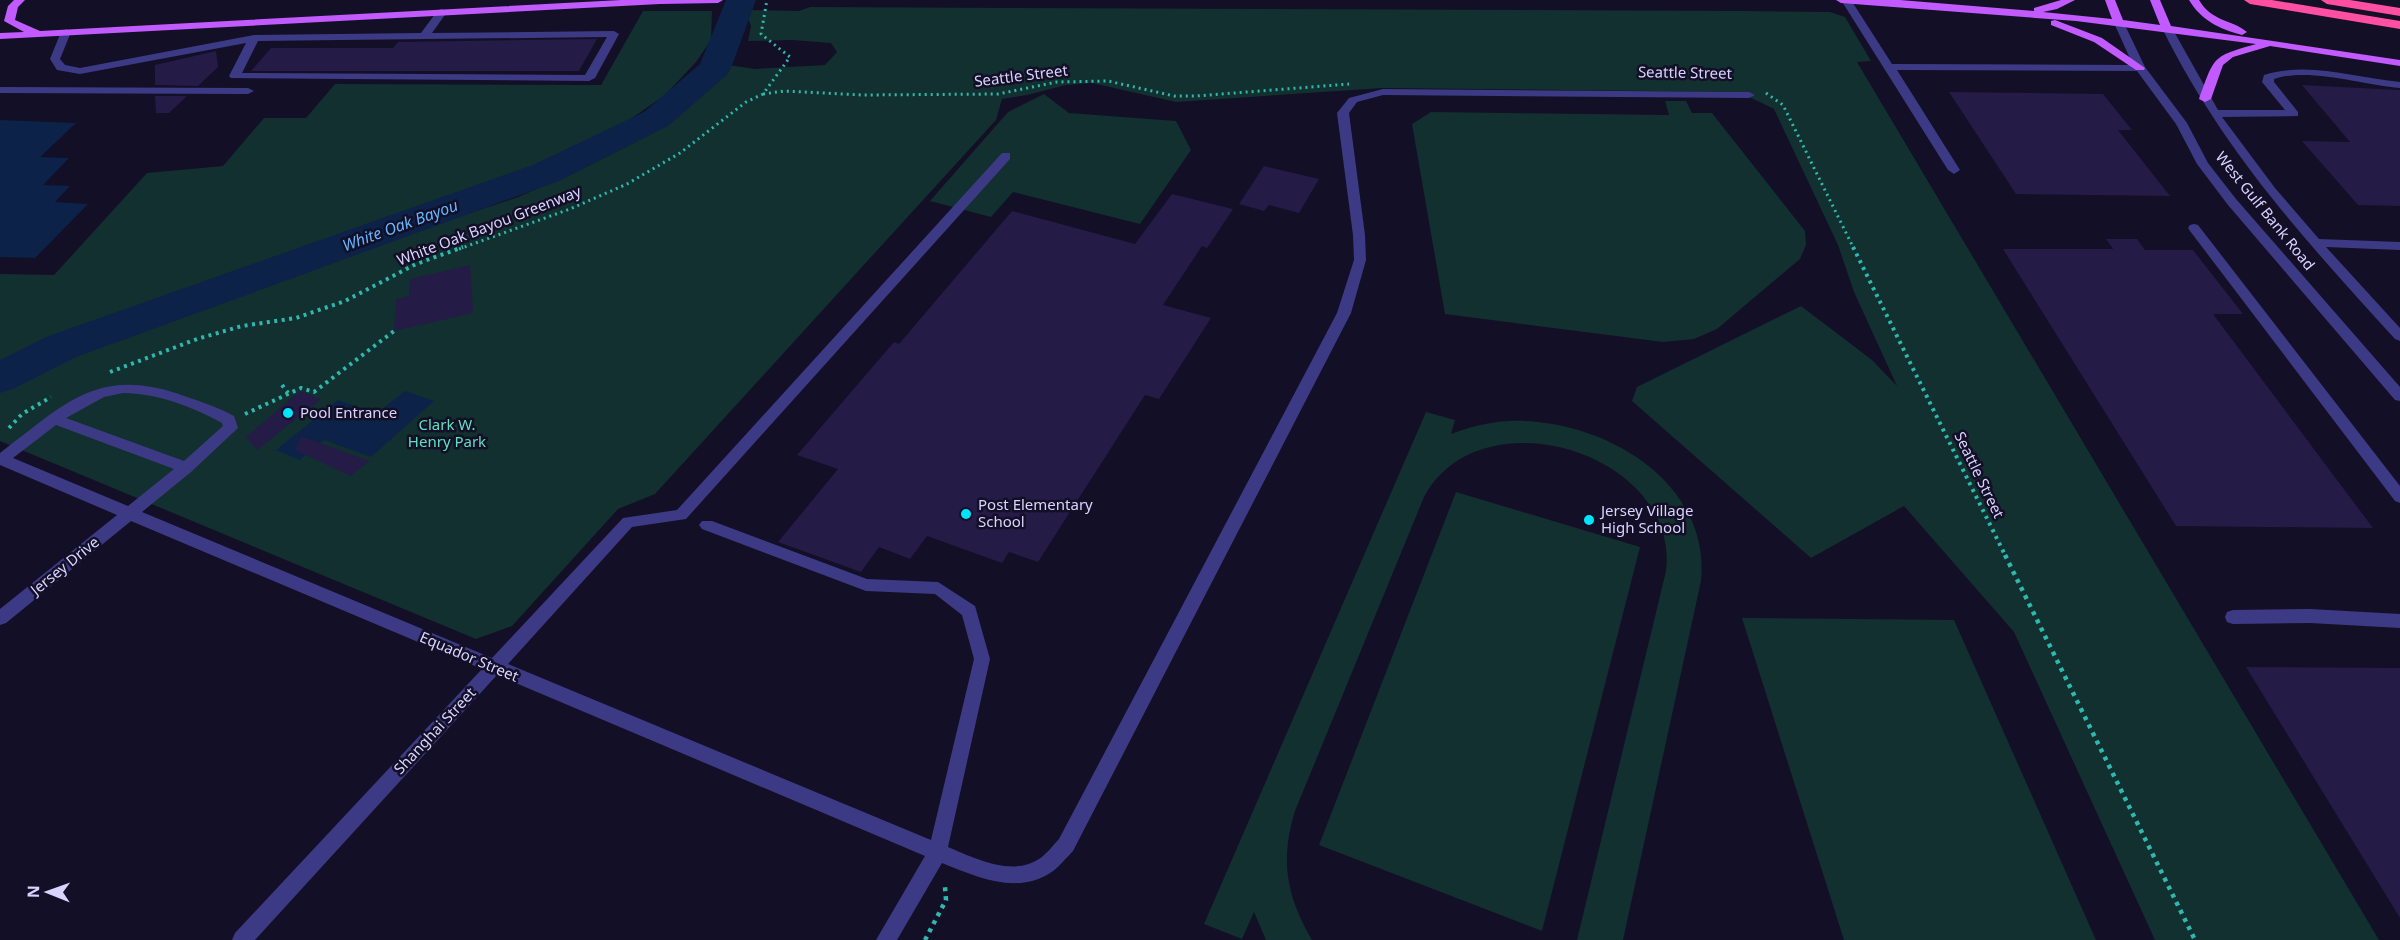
<svg xmlns="http://www.w3.org/2000/svg" width="2400" height="940" viewBox="0 0 2400 940" font-family="'Noto Sans',sans-serif">
<rect width="100%" height="100%" fill="#130f26"/>
<g fill="#12302f">
<path d="M 810,7 L 1743,11 L 1830,12 L 1845,17 L 1871,61 L 1857,62 L 2379,940 L 2155,940 L 2014,632 L 1904,506 L 1811,558 L 1632,401 L 1637,387 L 1801,306 L 1872,360 L 1897,386 L 1854,292 L 1838,245 L 1774,109 L 1739,92 L 1382,88 L 1176,102 L 1092,83 L 1066,85 L 1027,95 L 1002,99 L 996,120 L 655,494 L 618,509 L 512,626 L 476,639 L 0,441 L 0,386 C 166,307 344,255 518,197 L 569,175 L 668,117 L 722,64 L 755,69 L 825,65 L 837,52 L 831,43 L 792,40 L 748,41 L 751,26 L 745,10 L 799,11 Z"/>
<path d="M 643,11 L 712,11 L 711,40 L 696,62 L 665,95 L 615,130 L 542,169 L 472,198 L 110,320 L 29,351 L 0,367 L 0,274 L 54,275 L 147,173 L 223,166 L 264,118 L 306,118 L 335,84 L 601,85 Z"/>
<path d="M 1044,94 L 1069,113 L 1176,121 L 1191,150 L 1140,224 L 1013,192 L 991,217 L 930,201 L 1008,112 Z"/>
<path d="M 1665,101 L 1686,101 L 1692,113 L 1712,113 L 1805,231 L 1806,245 L 1800,259 L 1717,329 L 1694,339 L 1663,342 L 1445,314 L 1412,124 L 1431,112 L 1669,115 Z"/>
<path d="M 1426,412 L 1455,420 L 1451,434 C 1469,427 1489,422 1509,421 C 1599,417 1711,479 1701,581 L 1623,940 L 1577,940 L 1666,571 C 1680,453 1480,392 1424,497 L 1295,811 C 1280,860 1286,896 1312,940 L 1266,940 L 1254,912 L 1242,939 L 1204,924 Z"/>
<path d="M 1456,492 L 1640,547 L 1542,931 L 1319,845 Z"/>
<path d="M 1742,618 L 1954,620 L 2096,940 L 1844,940 Z"/>
</g>
<g fill="#0c2248">
<path d="M 0,120 L 76,123 L 40,157 L 69,158 L 43,185 L 70,186 L 55,202 L 88,204 L 35,258 L 0,257 Z"/>
<path d="M 405,391 L 434,401 L 371,457 L 324,440 L 300,460 L 276,450 L 338,400 L 376,414 Z"/>
</g>
<g fill="none" stroke-linecap="round" stroke-linejoin="round">
<path fill="#0c2248" fill-rule="evenodd" d="M 726,0 L 756,0 L 731,68 L 727,75 L 668,126 L 559,181 L 76,357 L 15,388 L 0,393 L 0,360 L 46,337 L 533,165 L 644,112 L 700,64 Z"/>
</g>
<g fill="#241b47">
<path d="M 597,39 L 579,71 L 251,71 L 271,48 L 393,48 L 398,42 Z"/>
<path d="M 216,51 L 218,67 L 198,86 L 155,85 L 155,65 Z"/>
<path d="M 2302,85 L 2400,90 L 2400,206 L 2358,205 L 2302,141 L 2350,142 Z"/>
<path d="M 1949,92 L 2103,94 L 2132,130 L 2118,130 L 2170,196 L 2016,194 Z"/>
<path d="M 155,96 L 187,96 L 169,113 L 156,113 Z"/>
<path d="M 1264,166 L 1319,179 L 1299,213 L 1269,205 L 1264,211 L 1239,204 Z"/>
<path d="M 1172,194 L 1233,209 L 1207,248 L 1202,246 L 1163,305 L 1211,318 L 1159,399 L 1145,395 L 1038,562 L 1009,552 L 1002,563 L 927,536 L 910,559 L 879,547 L 861,572 L 778,542 L 838,469 L 797,455 L 894,342 L 899,344 L 1012,211 L 1135,244 Z"/>
<path d="M 2106,239 L 2137,239 L 2145,250 L 2193,250 L 2243,314 L 2213,314 L 2373,528 L 2176,526 L 2003,249 L 2113,249 Z"/>
<path d="M 470,265 L 473,313 L 394,331 L 396,299 L 409,296 L 410,279 Z"/>
<path d="M 300,391 L 321,399 L 257,450 L 246,437 Z"/>
<path d="M 301,436 L 369,461 L 351,476 L 295,450 Z"/>
<path d="M 2246,667 L 2400,668 L 2400,918 Z"/>
</g>
<g fill="none" stroke-linecap="round" stroke-linejoin="round">
<g stroke="#2fb8b0" stroke-width="3" stroke-dasharray="2 4" stroke-linecap="butt">
<path d="M 1766,93 L 1783,105 L 1854,249"/>
<path d="M 763,94 L 784,91 L 862,95 L 998,94 L 1057,82 L 1108,81 L 1174,96 L 1196,96 L 1349,84"/>
<path d="M 459,249 L 570,209 L 627,184 L 680,153 L 746,102 L 763,94 L 790,57 L 761,34 L 767,0"/>
</g>
<g stroke="#2fb8b0" stroke-width="4" stroke-dasharray="3 4.5" stroke-linecap="butt">
<path d="M 1853,247 L 2006,557"/>
<path d="M 110,372 L 197,339 L 242,326 L 296,318 L 345,301 L 416,264 L 463,247"/>
<path d="M 282,385 L 288,393"/>
<path d="M 245,414 L 301,388 L 314,392 L 394,331"/>
<path d="M 9,428 L 22,414 L 51,397"/>
</g>
<g stroke="#2fb8b0" stroke-width="4.5" stroke-dasharray="4 5" stroke-linecap="butt">
<path d="M 2005,555 L 2195,940"/>
<path d="M 925,940 L 946,900 L 945,887"/>
</g>
<g fill="#3d3a85" fill-rule="evenodd">
<path d="M 1841,0 L 1851,0 L 1892,64 L 2133,65 L 2114,23 L 2123,21 L 2145,67 L 2187,123 L 2208,163 L 2236,199 L 2400,387 L 2400,401 L 2395,400 L 2228,205 L 2197,164 L 2176,124 L 2137,71 L 1897,70 L 1960,170 L 1954,174 L 1948,170 Z"/>
<path d="M 442,9 L 447,12 L 432,33 L 614,31 L 619,34 L 595,78 L 589,81 L 231,78 L 229,76 L 246,43 L 80,74 L 57,70 L 50,59 L 61,32 L 66,29 L 71,32 L 60,59 L 65,65 L 80,68 L 254,35 L 421,33 L 438,10 ZM 607,37 L 585,75 L 242,73 L 258,41 Z"/>
<path d="M 2167,25 L 2172,28 L 2218,110 L 2285,110 L 2262,82 L 2264,75 C 2308,61 2356,78 2400,82 L 2400,88 C 2363,85 2309,67 2274,79 L 2274,82 L 2298,112 L 2298,116 L 2222,117 L 2275,188 L 2319,239 L 2400,242 L 2400,250 L 2326,247 L 2400,328 L 2400,341 L 2395,339 C 2304,239 2223,151 2162,28 Z"/>
<path d="M 0,87 L 248,88 L 254,91 L 248,94 L 0,93 Z"/>
<path d="M 1383,89 L 1749,92 L 1755,95 L 1749,98 L 1383,95 L 1357,102 L 1349,113 L 1365,235 L 1366,260 L 1351,313 L 1073,851 C 1066,858 1060,866 1053,871 C 1018,896 977,877 942,863 L 897,940 L 876,940 L 925,856 L 497,675 L 255,940 L 232,940 L 235,933 L 482,669 L 131,521 L 6,623 L 0,625 L 0,609 L 117,515 L 0,465 L 0,453 C 66,403 99,364 187,397 C 203,402 219,408 234,416 L 238,428 L 191,472 L 142,512 L 492,658 L 623,518 L 677,510 L 1002,153 L 1010,153 L 1010,159 L 686,519 L 632,527 L 508,664 L 931,840 L 974,659 L 962,615 L 935,594 L 866,591 L 702,529 L 699,525 L 702,521 L 712,521 L 867,579 L 938,582 L 975,606 L 990,659 L 948,847 C 974,858 1012,877 1039,859 C 1047,854 1053,845 1059,839 L 1337,313 L 1354,260 L 1353,235 L 1337,113 L 1349,98 ZM 123,393 C 157,393 193,407 222,423 L 223,426 L 184,461 L 66,418 L 104,397 ZM 56,425 L 174,469 L 128,506 L 13,458 Z"/>
<path d="M 2194,224 L 2198,225 L 2400,486 L 2400,503 L 2395,501 L 2190,231 L 2188,228 L 2190,225 Z"/>
<path d="M 2310,609 L 2400,614 L 2400,628 L 2310,623 L 2233,624 L 2227,622 L 2225,617 L 2227,612 L 2233,610 Z"/>
</g>
<g fill="#c25bff" fill-rule="evenodd">
<path d="M 14,0 L 25,0 L 18,7 L 15,20 L 40,31 L 621,0 L 723,0 L 718,3 L 660,4 L 0,39 L 0,33 L 24,32 L 4,21 L 8,6 Z"/>
<path d="M 1836,0 L 1900,0 L 2034,11 L 2034,8 L 2061,0 L 2075,0 L 2057,9 L 2043,12 L 2112,19 L 2105,0 L 2115,0 L 2123,20 L 2160,25 L 2150,0 L 2160,0 L 2171,26 L 2400,60 L 2400,66 L 2270,46 L 2233,57 L 2223,65 L 2211,99 L 2205,102 L 2199,99 C 2215,56 2211,57 2256,44 L 2076,21 L 1841,3 Z"/>
<path d="M 2189,0 L 2199,0 C 2212,22 2231,19 2247,32 L 2242,35 C 2219,29 2201,20 2189,0 Z"/>
<path d="M 2055,20 L 2102,38 L 2145,68 L 2144,70 L 2136,70 L 2094,42 L 2051,25 L 2051,21 Z"/>
</g>
<g fill="#ff4fa3" fill-rule="evenodd">
<path d="M 2244,0 L 2272,0 L 2400,21 L 2400,29 L 2250,4 Z"/>
<path d="M 2321,0 L 2350,0 L 2400,8 L 2400,16 L 2327,4 Z"/>
</g>
</g>
<g fill="#00e5ff" stroke="#130f26" stroke-width="2">
<circle cx="288" cy="413" r="6"/>
<circle cx="966" cy="514" r="6"/>
<circle cx="1589" cy="520" r="6"/>
</g>
<g text-anchor="middle" stroke-width="5" stroke-linejoin="round" paint-order="stroke">
<g font-size="15" fill="#d9d4ff" stroke="#130f26">
<text transform="translate(1685 73) rotate(1)" y="5">Seattle Street</text>
<text transform="translate(1021 76) rotate(-7)" y="5">Seattle Street</text>
<text transform="translate(2265 211) rotate(51)" y="5">West Gulf Bank Road</text>
<text transform="translate(489 226) rotate(-21)" y="5">White Oak Bayou Greenway</text>
<text transform="translate(1979 475) rotate(64)" y="5">Seattle Street</text>
<text transform="translate(65 566) rotate(-39)" y="5">Jersey Drive</text>
<text transform="translate(469 657) rotate(23)" y="5">Equador Street</text>
<text transform="translate(435 731) rotate(-47)" y="5">Shanghai Street</text>
</g>
<g font-size="15" fill="#d9d4ff" stroke="#130f26" text-anchor="start">
<text x="300" y="418">Pool Entrance</text>
<text x="978" y="510">Post Elementary<tspan x="978" dy="17">School</tspan></text>
<text x="1601" y="516">Jersey Village<tspan x="1601" dy="17">High School</tspan></text>
</g>
<g font-size="15" fill="#5fe0c0" stroke="#130f26">
<text x="447" y="430">Clark W.<tspan x="447" dy="17">Henry Park</tspan></text>
</g>
<g font-size="16" font-style="italic" fill="#62b6ff" stroke="#130f26">
<text transform="translate(400 225) rotate(-20)" y="6">White Oak Bayou</text>
</g>
</g>
<g transform="translate(48 892) rotate(271)" stroke="#130f26" stroke-width="4.5" paint-order="stroke">
<path d="M0-4.5L10 22L0 15L-10 22Z" fill="#d9d4ff"/>
<text y="-9" font-size="16" font-weight="bold" text-anchor="middle" fill="#d9d4ff">N</text>
</g>
</svg>
